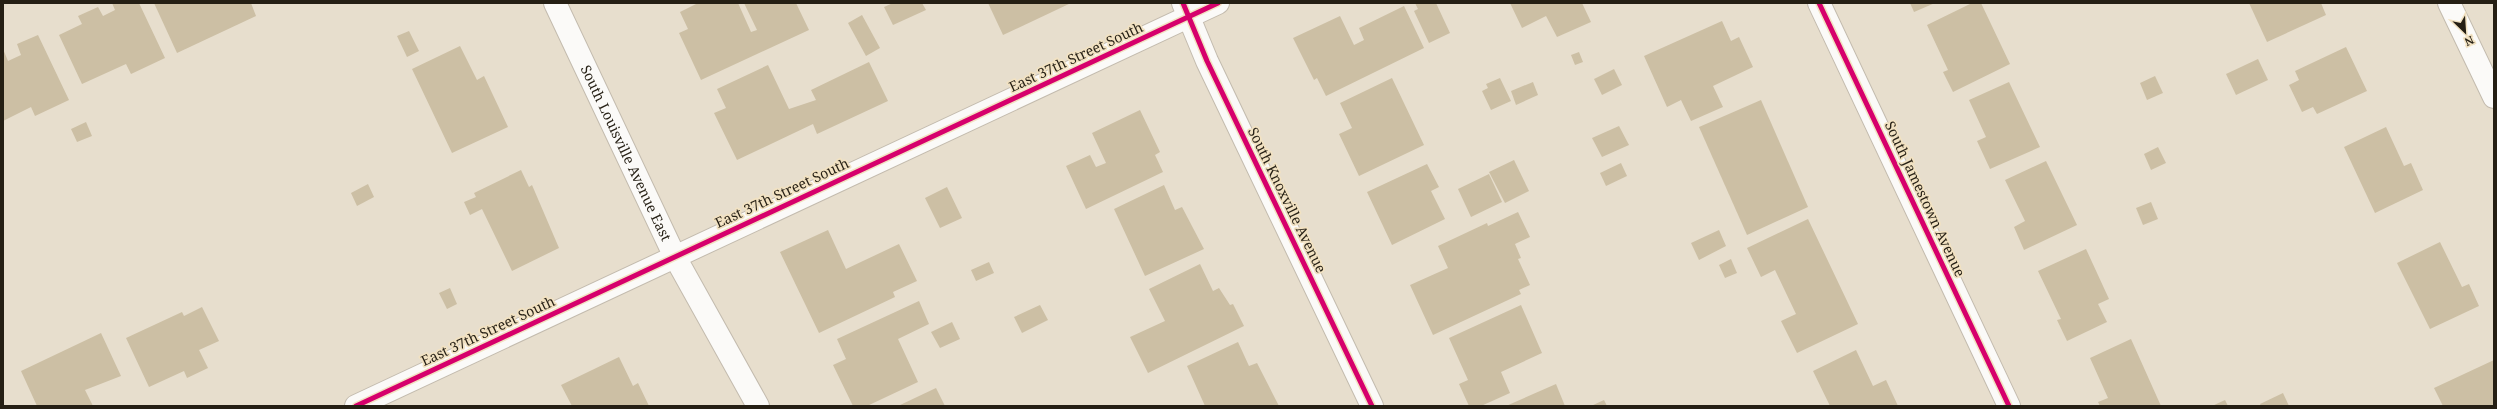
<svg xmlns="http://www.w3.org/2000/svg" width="2497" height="409" viewBox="0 0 2497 409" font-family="'Noto Serif',serif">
<rect width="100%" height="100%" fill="#e7decd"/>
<g fill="#ccbfa4">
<path d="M 112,3 L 139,3 L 165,58 L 131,74 L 126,64 L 82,84 L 59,35 L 82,24 L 78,16 L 98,7 L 103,16 L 115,10 Z"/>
<path d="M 154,3 L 251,3 L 256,16 L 177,53 Z"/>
<path d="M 698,3 L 738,3 L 751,32 L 757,30 L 744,3 L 796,3 L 809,30 L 701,80 L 679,33 L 688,29 L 680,12 Z"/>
<path d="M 893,3 L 922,3 L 926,10 L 893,25 L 884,7 Z"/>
<path d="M 988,3 L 1071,3 L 1003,35 Z"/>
<path d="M 1415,3 L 1436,3 L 1450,33 L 1429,43 L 1414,11 L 1418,9 Z"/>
<path d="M 1510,3 L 1582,3 L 1591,22 L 1557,37 L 1546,16 L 1522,28 Z"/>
<path d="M 1910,3 L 1935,3 L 1914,12 Z"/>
<path d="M 1972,3 L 1981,3 L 2010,64 L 1953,92 L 1943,72 L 1948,70 L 1927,25 Z"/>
<path d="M 2249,3 L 2321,3 L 2326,15 L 2267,42 Z"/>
<path d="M 1404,6 L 1424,48 L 1326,96 L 1317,78 L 1314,80 L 1293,38 L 1340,16 L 1354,45 L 1364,40 L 1359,28 Z"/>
<path d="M 862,15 L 880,48 L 866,56 L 848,23 Z"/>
<path d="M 1722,21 L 1731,41 L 1739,37 L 1753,67 L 1713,86 L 1723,107 L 1691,121 L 1681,100 L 1667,107 L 1644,56 Z"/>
<path d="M 409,31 L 419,51 L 407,57 L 397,36 Z"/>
<path d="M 38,35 L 69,100 L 35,116 L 31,107 L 3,121 L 3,49 L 8,61 L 21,55 L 17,44 Z"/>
<path d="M 460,46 L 477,80 L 484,76 L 508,127 L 452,153 L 412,69 Z"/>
<path d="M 2346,47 L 2367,91 L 2317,114 L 2313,107 L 2302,112 L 2289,85 L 2299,80 L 2295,71 Z"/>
<path d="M 1579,52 L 1583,62 L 1575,65 L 1571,55 Z"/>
<path d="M 2258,59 L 2268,80 L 2236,95 L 2226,74 Z"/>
<path d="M 869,62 L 888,101 L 817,134 L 813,124 L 737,160 L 714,113 L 726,108 L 717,89 L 768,65 L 789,109 L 816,100 L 811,90 Z"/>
<path d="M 1614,69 L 1622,85 L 1602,95 L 1594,79 Z"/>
<path d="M 2155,76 L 2163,93 L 2147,100 L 2140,83 Z"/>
<path d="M 1392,78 L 1424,145 L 1359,176 L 1339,134 L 1352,128 L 1340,103 Z"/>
<path d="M 1500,78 L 1511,101 L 1491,110 L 1482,91 L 1488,88 L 1486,84 Z"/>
<path d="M 1533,82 L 1538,95 L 1516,105 L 1511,91 Z"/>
<path d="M 2009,82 L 2040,147 L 1990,169 L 1977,141 L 1986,137 L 1969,100 Z"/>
<path d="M 1761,100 L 1808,207 L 1747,235 L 1699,127 Z"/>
<path d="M 1140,110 L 1160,152 L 1155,155 L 1163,172 L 1086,209 L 1066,166 L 1090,155 L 1096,167 L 1106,163 L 1092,133 Z"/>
<path d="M 86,122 L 92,136 L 77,142 L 71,129 Z"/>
<path d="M 1619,126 L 1629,145 L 1602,157 L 1592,138 Z"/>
<path d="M 2386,127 L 2404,166 L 2411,163 L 2423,190 L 2375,213 L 2344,147 Z"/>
<path d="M 2158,147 L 2166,163 L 2151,170 L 2144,154 Z"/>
<path d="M 1514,160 L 1529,191 L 1505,203 L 1489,172 Z"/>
<path d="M 2046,161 L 2077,225 L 2024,250 L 2014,227 L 2025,221 L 2005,180 Z"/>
<path d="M 1621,163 L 1627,176 L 1606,186 L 1600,173 Z"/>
<path d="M 1427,164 L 1439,187 L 1431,191 L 1445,219 L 1392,245 L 1367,192 Z"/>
<path d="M 521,170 L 529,187 L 532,185 L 559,248 L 512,271 L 482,209 L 470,215 L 464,202 L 476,197 L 474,193 Z"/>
<path d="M 1489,174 L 1502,202 L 1471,217 L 1458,189 Z"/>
<path d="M 368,184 L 374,197 L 357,206 L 351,193 Z"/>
<path d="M 1164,185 L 1175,210 L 1182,207 L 1204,249 L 1145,276 L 1114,209 Z"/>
<path d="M 947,187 L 962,218 L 940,228 L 925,198 Z"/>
<path d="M 2151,202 L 2158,219 L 2143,225 L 2136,208 Z"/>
<path d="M 1518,212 L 1530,237 L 1515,244 L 1521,258 L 1518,259 L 1530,285 L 1519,290 L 1521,294 L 1433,335 L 1410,285 L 1448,268 L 1438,246 L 1487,223 L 1488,226 Z"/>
<path d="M 1808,219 L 1858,324 L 1797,353 L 1781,321 L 1796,314 L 1775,270 L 1761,277 L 1747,248 Z"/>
<path d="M 828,230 L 846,269 L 899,244 L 917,281 L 893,292 L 895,297 L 819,333 L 780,252 Z"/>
<path d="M 1719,230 L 1726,246 L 1699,260 L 1691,243 Z"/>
<path d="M 2440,242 L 2462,287 L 2469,284 L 2479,306 L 2430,329 L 2397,263 Z"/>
<path d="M 2086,249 L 2109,299 L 2098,304 L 2107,322 L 2067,341 L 2057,320 L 2061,319 L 2038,271 Z"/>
<path d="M 1731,259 L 1737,273 L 1725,278 L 1719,265 Z"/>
<path d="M 989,262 L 994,273 L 976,281 L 971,270 Z"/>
<path d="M 1200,264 L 1213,291 L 1219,288 L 1230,305 L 1233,304 L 1244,326 L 1148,373 L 1130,337 L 1165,321 L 1149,289 Z"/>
<path d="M 450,288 L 457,304 L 447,309 L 439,293 Z"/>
<path d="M 919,301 L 929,324 L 898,339 L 918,382 L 867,406 L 853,406 L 833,365 L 846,359 L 837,339 Z"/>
<path d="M 1040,305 L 1048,320 L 1022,333 L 1014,317 Z"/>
<path d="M 1521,305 L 1542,353 L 1501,372 L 1510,393 L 1481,406 L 1469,406 L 1459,384 L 1468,380 L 1449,338 Z"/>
<path d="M 202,307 L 219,341 L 199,350 L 208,368 L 187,378 L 184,371 L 149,387 L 126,338 L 182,312 L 184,316 Z"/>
<path d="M 952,322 L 960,339 L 940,348 L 931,332 Z"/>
<path d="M 101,333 L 121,376 L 85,390 L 93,406 L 37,406 L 21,371 Z"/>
<path d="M 2131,339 L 2161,406 L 2100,406 L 2098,402 L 2108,398 L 2090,358 Z"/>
<path d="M 1238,342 L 1249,366 L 1257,363 L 1279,406 L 1205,406 L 1187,366 Z"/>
<path d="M 1856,350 L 1873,386 L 1886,380 L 1898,406 L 1830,406 L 1813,371 Z"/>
<path d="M 619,357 L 633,386 L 638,383 L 649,406 L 572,406 L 561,385 Z"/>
<path d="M 2494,360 L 2494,406 L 2443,406 L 2434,388 Z"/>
<path d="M 1556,384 L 1565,406 L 1506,406 Z"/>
<path d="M 936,388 L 945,406 L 898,406 Z"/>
<path d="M 2283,393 L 2289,406 L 2261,406 L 2260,404 Z"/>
<path d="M 1604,400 L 1607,406 L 1591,406 Z"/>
<path d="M 2225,400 L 2228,406 L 2212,406 Z"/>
</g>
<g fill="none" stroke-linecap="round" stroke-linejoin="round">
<g stroke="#c3bbae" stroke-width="24">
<g id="minor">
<path id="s1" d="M 555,3 L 675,257 L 758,406"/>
<path d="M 1183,3 L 1207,61 L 1372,406"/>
<path d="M 1819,3 L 2009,406"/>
<path d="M 2449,3 L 2494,97"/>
<path d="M 356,406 L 1218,3"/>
</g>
</g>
<use href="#minor" stroke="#fbfaf8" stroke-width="22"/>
<g stroke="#f2e2c2" stroke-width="8">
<g id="cycleway">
<path d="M 1183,3 L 1207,61 L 1372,406"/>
<path d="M 1819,3 L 2009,406"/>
<path d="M 356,406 L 1218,3"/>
</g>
</g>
<use href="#cycleway" stroke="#d6006c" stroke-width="5"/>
</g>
<g text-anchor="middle" stroke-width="3.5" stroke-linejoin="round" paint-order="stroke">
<g font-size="14" fill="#251f14" stroke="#f2e2c2">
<text transform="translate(1076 57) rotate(-25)" y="5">East 37th Street South</text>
<text dy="5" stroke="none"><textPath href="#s1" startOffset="166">South Louisville Avenue East</textPath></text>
<text transform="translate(782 193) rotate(-25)" y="5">East 37th Street South</text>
<text transform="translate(1925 199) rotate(65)" y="5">South Jamestown Avenue</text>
<text transform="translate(1287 200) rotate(64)" y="5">South Knoxville Avenue</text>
<text transform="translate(488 331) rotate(-25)" y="5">East 37th Street South</text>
</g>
</g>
<rect width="2497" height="409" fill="none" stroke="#251f14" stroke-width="8"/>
<g transform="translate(2465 32) rotate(155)" stroke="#f2e2c2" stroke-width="3" paint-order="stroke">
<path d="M0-3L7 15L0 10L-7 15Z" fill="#251f14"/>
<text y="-6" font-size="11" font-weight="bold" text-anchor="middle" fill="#251f14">N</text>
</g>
</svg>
